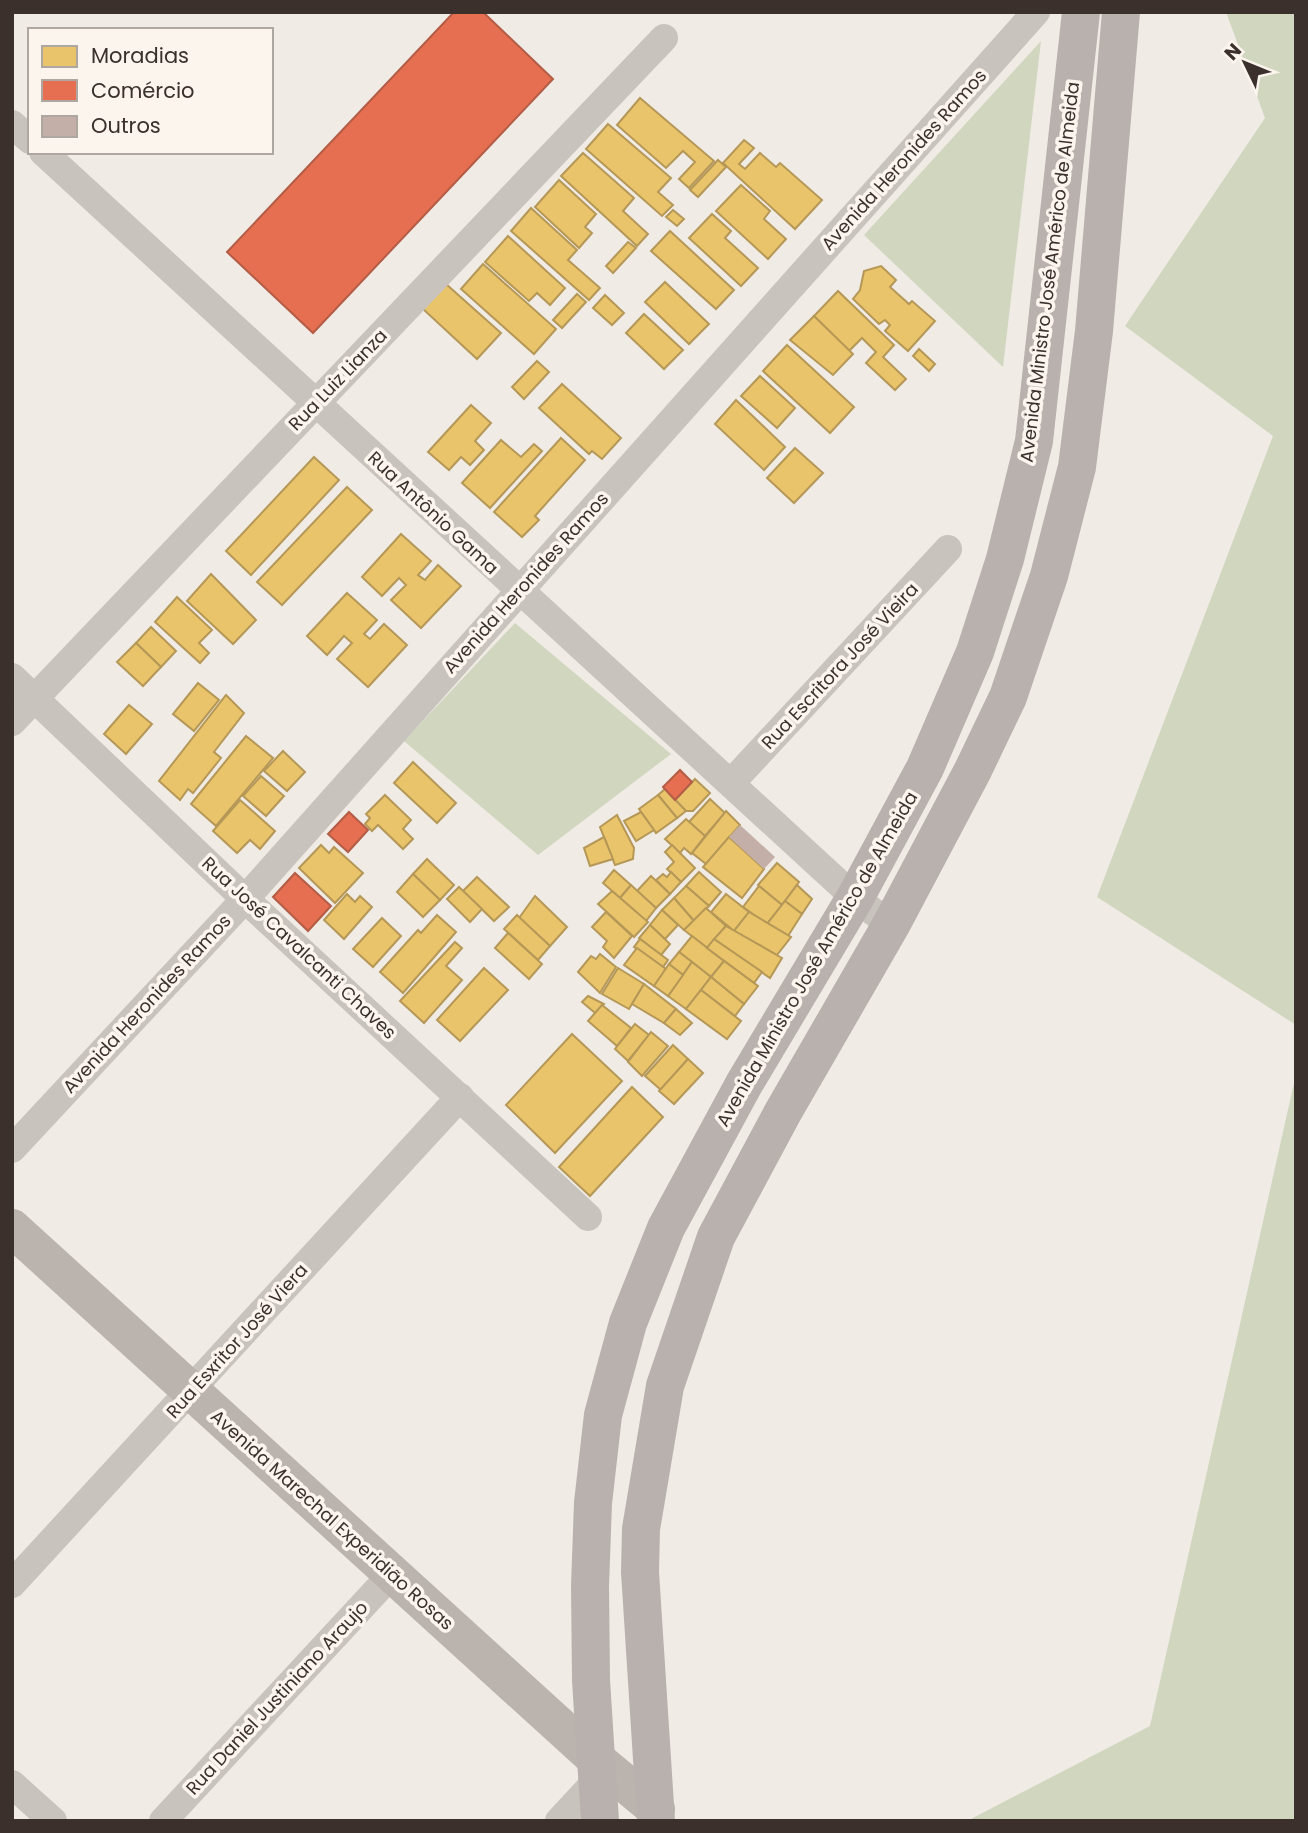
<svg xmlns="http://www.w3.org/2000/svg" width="1308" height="1833" viewBox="0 0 1308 1833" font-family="Poppins,sans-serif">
<rect width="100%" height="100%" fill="#f0ebe5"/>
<g fill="#d1d6bf">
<path d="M 1226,12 L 1296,12 L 1296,1025 L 1097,897 L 1273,436 L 1125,326 L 1265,118 Z"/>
<path d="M 1041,41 L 1003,367 L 864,235 Z"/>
<path d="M 515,623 L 671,754 L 538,855 L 404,741 Z"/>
<path d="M 1296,1074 L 1296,1821 L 967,1821 L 1150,1726 Z"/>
</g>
<g fill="#e9c46a" stroke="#b59857" stroke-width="2">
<path d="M 640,98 L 714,161 L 689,188 L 679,179 L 695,162 L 683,151 L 666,168 L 617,125 Z"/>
<path d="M 608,124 L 671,178 L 658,192 L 673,205 L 662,216 L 586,149 Z"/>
<path d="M 744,140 L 754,148 L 739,164 L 745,169 L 760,153 L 776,167 L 780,163 L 822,200 L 795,229 L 723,163 Z"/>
<path d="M 583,153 L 634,198 L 623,211 L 648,234 L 637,246 L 561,176 Z"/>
<path d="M 718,160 L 726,167 L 698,197 L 690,190 Z"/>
<path d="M 559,180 L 596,214 L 585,227 L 592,233 L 579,248 L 535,207 Z"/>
<path d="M 741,185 L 770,211 L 764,219 L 786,239 L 768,259 L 716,211 Z"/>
<path d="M 531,208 L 577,250 L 568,260 L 600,288 L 589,300 L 511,231 Z"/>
<path d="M 673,210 L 684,219 L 677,226 L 666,217 Z"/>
<path d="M 712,214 L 731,231 L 725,238 L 758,268 L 741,286 L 689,238 Z"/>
<path d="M 670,231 L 734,290 L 716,309 L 651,251 Z"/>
<path d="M 508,236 L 565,288 L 550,305 L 537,293 L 529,301 L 485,262 Z"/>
<path d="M 628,242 L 636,248 L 613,273 L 606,266 Z"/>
<path d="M 483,264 L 556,329 L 534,354 L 461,289 Z"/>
<path d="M 881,266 L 896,280 L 890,287 L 909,304 L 912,301 L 935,321 L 908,351 L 885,331 L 890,325 L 885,320 L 879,324 L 853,299 L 860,290 L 864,271 Z"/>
<path d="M 665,282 L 709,324 L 689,344 L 645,302 Z"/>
<path d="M 446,284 L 501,333 L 477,359 L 423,309 Z"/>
<path d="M 838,291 L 894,345 L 883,357 L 906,379 L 895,390 L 866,363 L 876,352 L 862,338 L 849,351 L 814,316 Z"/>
<path d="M 577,294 L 586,302 L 562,328 L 553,320 Z"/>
<path d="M 605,295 L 624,313 L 612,325 L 593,308 Z"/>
<path d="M 644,314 L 683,350 L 664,369 L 626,333 Z"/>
<path d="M 814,316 L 853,354 L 833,375 L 790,340 Z"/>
<path d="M 787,345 L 854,407 L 830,433 L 763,371 Z"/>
<path d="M 919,349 L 935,364 L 929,371 L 913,356 Z"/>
<path d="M 537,361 L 549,372 L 524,399 L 512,387 Z"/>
<path d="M 760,376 L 795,408 L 777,428 L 741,396 Z"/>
<path d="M 562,384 L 621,438 L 602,459 L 592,451 L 589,454 L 539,408 Z"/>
<path d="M 736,400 L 785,447 L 764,470 L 715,424 Z"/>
<path d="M 471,405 L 491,423 L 475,441 L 484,450 L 470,465 L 461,457 L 449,470 L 428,452 Z"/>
<path d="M 561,438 L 585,460 L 535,516 L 539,520 L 522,537 L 494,512 Z"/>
<path d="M 501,440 L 521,457 L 534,444 L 542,451 L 490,508 L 462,483 Z"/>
<path d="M 795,448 L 823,473 L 794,503 L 767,478 Z"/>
<path d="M 314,457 L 339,480 L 251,575 L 226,551 Z"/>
<path d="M 347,487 L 372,510 L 282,605 L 257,582 Z"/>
<path d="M 401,534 L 431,561 L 418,575 L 425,580 L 438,565 L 461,586 L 421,628 L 391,600 L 406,585 L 399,578 L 382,596 L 362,577 Z"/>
<path d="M 211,574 L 256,620 L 233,644 L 187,601 Z"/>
<path d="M 347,593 L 377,620 L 364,634 L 370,639 L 384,624 L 407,645 L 368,687 L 337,659 L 352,643 L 344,636 L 327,655 L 307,636 Z"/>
<path d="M 177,597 L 212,630 L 199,643 L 209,653 L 200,663 L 155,622 Z"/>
<path d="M 151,627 L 176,651 L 161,667 L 136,643 Z"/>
<path d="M 136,643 L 161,667 L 143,686 L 117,662 Z"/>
<path d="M 198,683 L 219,700 L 194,731 L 173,714 Z"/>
<path d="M 226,695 L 244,713 L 214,752 L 221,758 L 193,793 L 188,789 L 180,800 L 159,781 Z"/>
<path d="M 129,705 L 152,724 L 126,754 L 104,734 Z"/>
<path d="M 246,736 L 273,758 L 216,826 L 191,804 Z"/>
<path d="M 283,751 L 305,772 L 287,791 L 264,771 Z"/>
<path d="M 413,762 L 456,803 L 437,823 L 394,783 Z"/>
<path d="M 261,776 L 284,796 L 266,816 L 243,796 Z"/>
<path d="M 695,779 L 710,793 L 693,811 L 686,811 L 675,800 Z"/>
<path d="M 665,789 L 686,811 L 677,818 L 658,795 Z"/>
<path d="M 385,795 L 411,820 L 403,829 L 413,839 L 403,849 L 378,825 L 372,831 L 365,824 L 370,818 L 366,814 Z"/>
<path d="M 658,795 L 677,818 L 656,833 L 639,809 Z"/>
<path d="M 710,799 L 725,813 L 705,836 L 689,822 Z"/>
<path d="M 240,800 L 275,831 L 260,849 L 250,840 L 237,853 L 213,831 Z"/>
<path d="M 726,811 L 740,825 L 706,864 L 692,853 Z"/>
<path d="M 641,812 L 654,830 L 636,841 L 624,821 Z"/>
<path d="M 617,815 L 634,848 L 633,859 L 615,865 L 600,827 Z"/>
<path d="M 686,819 L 705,836 L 691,854 L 684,848 L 680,853 L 665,839 Z"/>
<path d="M 604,837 L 613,859 L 590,866 L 584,848 Z"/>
<path d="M 729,837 L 764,869 L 742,898 L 703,867 Z"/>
<path d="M 321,845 L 329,853 L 334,847 L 363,873 L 335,903 L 299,868 Z"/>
<path d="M 672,845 L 695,868 L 681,882 L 667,869 L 674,862 L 665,852 Z"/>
<path d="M 427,859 L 454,885 L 440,900 L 413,874 Z"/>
<path d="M 777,863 L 799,882 L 782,905 L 758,885 Z"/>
<path d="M 614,870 L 631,885 L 620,898 L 603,883 Z"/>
<path d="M 671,872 L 681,882 L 670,894 L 656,880 L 663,874 L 667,877 Z"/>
<path d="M 699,872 L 721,892 L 709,906 L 686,886 Z"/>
<path d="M 413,874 L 440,900 L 423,917 L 397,892 Z"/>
<path d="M 651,876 L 670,894 L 656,908 L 637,891 Z"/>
<path d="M 477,877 L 509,907 L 494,921 L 463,891 Z"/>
<path d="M 631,885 L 656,908 L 646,921 L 620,898 Z"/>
<path d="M 797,885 L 812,899 L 802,914 L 785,901 Z"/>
<path d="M 686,886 L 709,906 L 694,921 L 674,898 Z"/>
<path d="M 759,886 L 782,905 L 767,924 L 743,907 Z"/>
<path d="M 459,887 L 482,909 L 470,922 L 447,899 Z"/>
<path d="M 612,891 L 648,922 L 634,937 L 598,904 Z"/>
<path d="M 347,894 L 355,902 L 360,896 L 372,907 L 344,939 L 324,920 Z"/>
<path d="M 726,894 L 749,912 L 734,931 L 711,912 Z"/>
<path d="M 535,896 L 567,927 L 550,946 L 519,918 Z"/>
<path d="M 674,898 L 694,921 L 684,930 L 662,910 Z"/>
<path d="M 785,901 L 802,914 L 788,936 L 767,924 Z"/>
<path d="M 706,908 L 726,926 L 707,948 L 684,930 Z"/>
<path d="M 662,910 L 678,925 L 665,939 L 650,925 Z"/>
<path d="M 606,912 L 632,936 L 614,958 L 603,947 L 607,941 L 592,927 Z"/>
<path d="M 749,912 L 791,937 L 777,955 L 734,931 Z"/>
<path d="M 437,915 L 456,932 L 403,993 L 380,972 L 418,930 L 421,933 Z"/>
<path d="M 517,915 L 550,946 L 538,960 L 504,929 Z"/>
<path d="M 382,918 L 401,936 L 373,967 L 353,949 Z"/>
<path d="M 650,925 L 670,944 L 661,955 L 639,938 Z"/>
<path d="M 726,926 L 782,958 L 770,978 L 714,939 Z"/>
<path d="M 508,933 L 542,964 L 529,979 L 495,948 Z"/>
<path d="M 692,936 L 724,961 L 711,977 L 679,952 Z"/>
<path d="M 640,939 L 668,960 L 663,967 L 634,947 Z"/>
<path d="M 714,939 L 762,972 L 754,983 L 707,948 Z"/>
<path d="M 455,942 L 462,948 L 446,966 L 462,980 L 424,1023 L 400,1001 Z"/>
<path d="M 637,948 L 666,969 L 654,986 L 624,965 Z"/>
<path d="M 679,952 L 692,962 L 683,975 L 669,964 Z"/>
<path d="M 600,954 L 616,967 L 600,993 L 578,972 L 591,956 L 596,959 Z"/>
<path d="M 724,961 L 758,986 L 744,1004 L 711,977 Z"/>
<path d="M 692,962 L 711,977 L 686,1009 L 668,996 Z"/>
<path d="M 669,964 L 683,975 L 668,996 L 654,986 Z"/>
<path d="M 484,968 L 508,990 L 460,1041 L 437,1020 Z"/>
<path d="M 618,968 L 644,984 L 629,1009 L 602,994 Z"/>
<path d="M 711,977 L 744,1004 L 735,1016 L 701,990 Z"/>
<path d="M 644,984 L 676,1009 L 664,1023 L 632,1004 Z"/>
<path d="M 701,990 L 741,1021 L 727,1039 L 686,1009 Z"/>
<path d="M 588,996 L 604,1004 L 595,1013 L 582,1002 Z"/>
<path d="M 602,1005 L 631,1028 L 617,1046 L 588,1021 Z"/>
<path d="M 676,1009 L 692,1023 L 680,1035 L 664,1023 Z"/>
<path d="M 635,1024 L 649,1035 L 628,1061 L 615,1049 Z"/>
<path d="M 651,1032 L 668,1046 L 642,1076 L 628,1062 Z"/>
<path d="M 572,1034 L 622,1081 L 555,1153 L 506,1105 Z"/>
<path d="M 673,1045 L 688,1059 L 661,1090 L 645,1076 Z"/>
<path d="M 688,1059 L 703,1073 L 674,1104 L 659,1091 Z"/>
<path d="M 632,1087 L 663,1117 L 590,1196 L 559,1167 Z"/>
</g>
<g fill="#e76f51" stroke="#b35c46" stroke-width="2">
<path d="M 454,12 L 483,12 L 553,79 L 313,333 L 227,252 Z"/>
<path d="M 680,770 L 692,782 L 675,800 L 663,787 Z"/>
<path d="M 349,812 L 368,830 L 348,852 L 328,834 Z"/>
<path d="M 295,873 L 331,906 L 308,931 L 273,897 Z"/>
</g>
<path fill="#c3afa7" d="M 740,825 L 775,857 L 764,869 L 729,837 Z"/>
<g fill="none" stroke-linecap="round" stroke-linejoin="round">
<g stroke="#c9c3be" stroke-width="28">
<path d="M 12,124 L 30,140"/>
<path d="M 43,152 L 855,898 L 891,925"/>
<path d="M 12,677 L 245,899 L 588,1217"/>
<path d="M 12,722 L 664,38"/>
<path d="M 731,783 L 948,549"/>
<path d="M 12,1149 L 245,899 L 1036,12"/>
<path d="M 12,1584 L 460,1097"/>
<path d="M 12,1784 L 53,1821"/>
<path d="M 163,1821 L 392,1574"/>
<path d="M 559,1821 L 596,1781"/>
</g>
<path stroke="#bab3ae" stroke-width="38" d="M 12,1228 L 598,1761 L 656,1809"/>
<g stroke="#b8b1ad" stroke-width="38">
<path d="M 600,1821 L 591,1680 L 590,1586 L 593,1503 L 603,1415 L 628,1323 L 666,1228 L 744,1084 L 855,898 L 925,768 L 975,652 L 1005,559 L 1034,441 L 1081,12"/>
<path d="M 656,1821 L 640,1572 L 641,1529 L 665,1386 L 716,1237 L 783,1112 L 891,925 L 973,770 L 1008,697 L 1049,576 L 1077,467 L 1094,331 L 1121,12"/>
</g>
</g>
<g text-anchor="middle" stroke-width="7" stroke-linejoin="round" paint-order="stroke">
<g font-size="18" fill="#3b302b" stroke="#fbf5ee">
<text transform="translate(904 160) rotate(-48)" y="6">Avenida Heronides Ramos</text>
<text transform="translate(1050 272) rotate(-83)" y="6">Avenida Ministro José Américo de Almeida</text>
<text transform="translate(338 380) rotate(-46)" y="6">Rua Luiz Lianza</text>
<text transform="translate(433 513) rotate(43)" y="6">Rua Antônio Gama</text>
<text transform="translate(526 583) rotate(-48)" y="6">Avenida Heronides Ramos</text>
<text transform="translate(840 666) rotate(-47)" y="6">Rua Escritora José Vieira</text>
<text transform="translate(299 948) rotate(43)" y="6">Rua José Cavalcanti Chaves</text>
<text transform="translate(817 959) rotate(-60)" y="6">Avenida Ministro José Américo de Almeida</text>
<text transform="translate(147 1004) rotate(-47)" y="6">Avenida Heronides Ramos</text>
<text transform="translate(237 1341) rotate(-48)" y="6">Rua Esxritor José Viera</text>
<text transform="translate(332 1520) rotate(42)" y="6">Avenida Marechal Experidião Rosas</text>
<text transform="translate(277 1698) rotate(-47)" y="6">Rua Daniel Justiniano Araujo</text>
</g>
</g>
<rect width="1308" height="1833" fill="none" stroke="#3b302b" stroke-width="28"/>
<rect x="28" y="28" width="245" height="126" fill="#fbf5ee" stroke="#aea6a0" stroke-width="2"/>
<rect x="42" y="46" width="35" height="21" fill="#e9c46a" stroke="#aea6a0" stroke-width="2"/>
<text x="91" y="63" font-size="21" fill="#3b302b">Moradias</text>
<rect x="42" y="80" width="35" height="21" fill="#e76f51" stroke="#aea6a0" stroke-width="2"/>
<text x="91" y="98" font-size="21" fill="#3b302b">Comércio</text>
<rect x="42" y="116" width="35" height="21" fill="#c3afa7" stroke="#aea6a0" stroke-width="2"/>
<text x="91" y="133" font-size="21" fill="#3b302b">Outros</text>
<g transform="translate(1245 63) rotate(313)" stroke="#fbf5ee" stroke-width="5" paint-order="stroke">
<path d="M0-5L12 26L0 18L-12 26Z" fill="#3b302b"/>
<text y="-10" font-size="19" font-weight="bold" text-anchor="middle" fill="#3b302b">N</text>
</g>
</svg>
